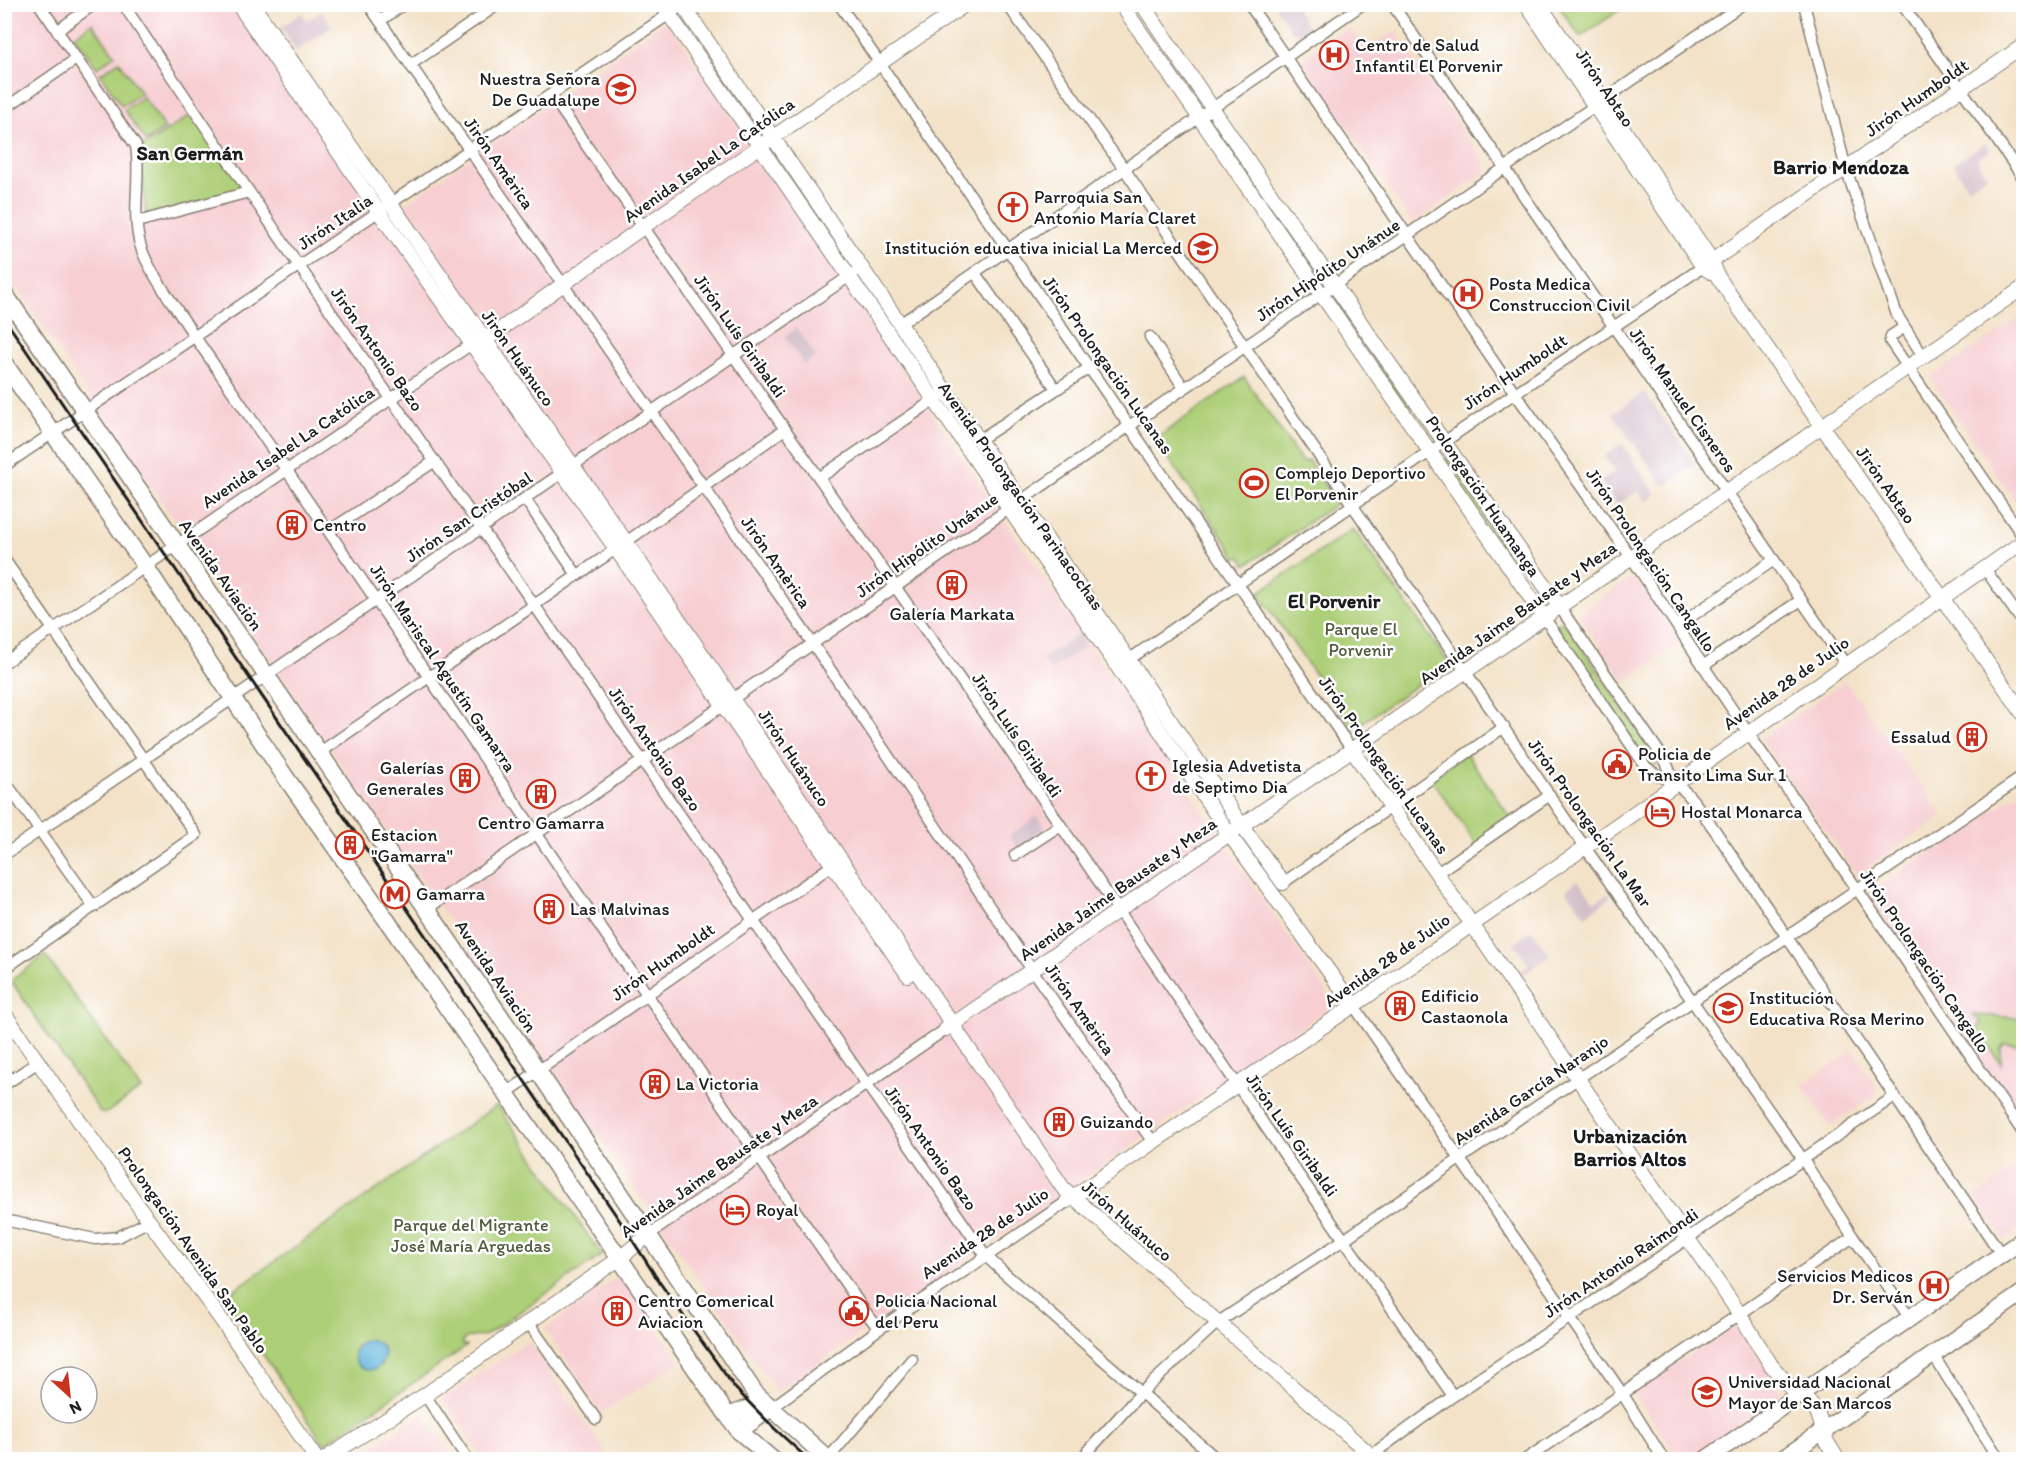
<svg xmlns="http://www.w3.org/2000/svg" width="2028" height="1464" viewBox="0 0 2028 1464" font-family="Itim,sans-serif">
<rect width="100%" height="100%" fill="#fff"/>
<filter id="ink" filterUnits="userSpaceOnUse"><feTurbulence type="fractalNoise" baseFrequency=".0167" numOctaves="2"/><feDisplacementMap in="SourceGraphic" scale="12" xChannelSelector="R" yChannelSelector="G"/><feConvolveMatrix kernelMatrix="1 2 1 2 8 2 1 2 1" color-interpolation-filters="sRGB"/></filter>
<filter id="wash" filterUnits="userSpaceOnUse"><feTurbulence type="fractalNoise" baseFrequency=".008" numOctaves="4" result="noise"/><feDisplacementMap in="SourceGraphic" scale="24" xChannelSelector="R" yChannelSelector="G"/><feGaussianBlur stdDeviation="1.35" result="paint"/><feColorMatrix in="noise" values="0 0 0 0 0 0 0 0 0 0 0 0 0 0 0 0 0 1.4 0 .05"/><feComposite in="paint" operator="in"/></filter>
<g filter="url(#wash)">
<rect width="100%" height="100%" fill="#f3e2c7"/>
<g fill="#f7cfd3">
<path d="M 4,5 L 244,5 L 389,215 L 667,20 L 1084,638 L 1335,1004 L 777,1392 L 384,827 L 5,272 Z"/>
<path d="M 1349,26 L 1366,50 L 1395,31 L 1484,162 L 1486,172 L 1415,222 L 1410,219 L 1304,64 L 1303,59 Z"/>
<path d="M 2023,316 L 2023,513 L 1930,378 Z"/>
<path d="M 1634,576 L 1680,643 L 1624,682 L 1578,614 Z"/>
<path d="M 1845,681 L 1943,816 L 1857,875 L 1761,739 Z"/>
<path d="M 2023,790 L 2023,1123 L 1868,894 Z"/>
<path d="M 1852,1051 L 1878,1089 L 1877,1095 L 1829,1126 L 1802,1085 Z"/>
<path d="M 2023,1162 L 2023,1228 L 2004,1240 L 1974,1197 Z"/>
<path d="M 620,1275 L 680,1362 L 601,1413 L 545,1329 Z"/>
<path d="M 1736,1325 L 1781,1392 L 1781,1396 L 1686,1459 L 1679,1460 L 1633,1392 Z"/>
<path d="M 529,1341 L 610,1459 L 484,1459 L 442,1399 Z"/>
<path d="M 422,1413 L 454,1459 L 356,1459 Z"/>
</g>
<g fill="#d2bdc7">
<path d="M 1278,5 L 1294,5 L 1309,28 L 1299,34 L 1291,31 L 1275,6 Z"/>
<path d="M 322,11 L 332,27 L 296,51 L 281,27 L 302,13 L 307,20 Z"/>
<path d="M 1985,143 L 1990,151 L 1977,159 L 1987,176 L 1968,188 L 1953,164 Z"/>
<path d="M 797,328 L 816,357 L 804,365 L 785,336 Z"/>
<path d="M 1644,392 L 1696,464 L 1664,486 L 1613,414 Z"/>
<path d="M 1622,444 L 1656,495 L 1646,502 L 1638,491 L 1617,505 L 1601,481 L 1615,472 L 1604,456 Z"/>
<path d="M 1078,634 L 1085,646 L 1050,671 L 1042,659 Z"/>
<path d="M 1037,816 L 1046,828 L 1018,848 L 1009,836 Z"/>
<path d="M 1577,880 L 1595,902 L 1608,893 L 1611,897 L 1586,916 L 1566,890 Z"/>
<path d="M 1532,930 L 1550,955 L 1523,975 L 1520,971 L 1529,965 L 1514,943 Z"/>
</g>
<g fill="#adcf77" stroke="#64764a" stroke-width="1.5">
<path d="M 1558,5 L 1627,5 L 1580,37 Z"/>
<path d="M 92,23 L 115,55 L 97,68 L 74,36 Z"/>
<path d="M 119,61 L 141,93 L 122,106 L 100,74 Z"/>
<path d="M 143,97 L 165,128 L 146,141 L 124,110 Z"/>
<path d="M 194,113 L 246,190 L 148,216 L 146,214 L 140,148 Z"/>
<path d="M 1218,117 L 1328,276 L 1320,281 L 1210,123 Z"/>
<path d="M 1337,298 L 1413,405 L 1407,408 L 1334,302 Z"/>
<path d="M 1244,377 L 1303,463 L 1308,460 L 1337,503 L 1246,565 L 1240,556 L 1237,558 L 1155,439 Z"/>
<path d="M 1454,455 L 1524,561 L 1514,568 L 1444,462 Z"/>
<path d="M 1353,529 L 1449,663 L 1353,729 L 1258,593 Z"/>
<path d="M 1564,620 L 1659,762 L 1651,768 L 1556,626 Z"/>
<path d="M 1466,753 L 1513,821 L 1477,846 L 1431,778 Z"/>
<path d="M 45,955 L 141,1089 L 106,1113 L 100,1112 L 13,984 L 13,979 Z"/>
<path d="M 1973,1015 L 2020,1018 L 2023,1024 L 2023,1045 L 2004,1044 L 2001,1048 L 2001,1064 L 1979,1032 L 1980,1021 Z"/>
<path d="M 497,1105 L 602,1255 L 486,1335 L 465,1338 L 462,1344 L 467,1346 L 324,1444 L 224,1297 Z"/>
</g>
<circle fill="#60b4dc" stroke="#3e687c" stroke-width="1.5" cx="369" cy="1355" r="15"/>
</g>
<g filter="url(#ink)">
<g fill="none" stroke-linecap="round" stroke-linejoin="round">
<g stroke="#887f72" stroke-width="13">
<g id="street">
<path d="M 39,4 L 136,146 C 141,177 132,209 139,240 C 144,267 179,311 195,337 L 864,1310 L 879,1329"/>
<path d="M 123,4 L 299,266 L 986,1256 L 1003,1272 L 1218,1460"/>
<path d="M 368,4 L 813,644 L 1032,970 L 1153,1142"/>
<path d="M 839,4 L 1352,750"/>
<path d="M 1007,4 L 1125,170 L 1575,833 L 1802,1158 L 1853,1237 L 1909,1317"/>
<path d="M 1249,4 L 1515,393 L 1631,557 L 1748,733 L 1857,889 L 2024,1134"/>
<path d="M 1392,4 L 1846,665"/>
<path d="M 1804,4 L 1846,169 L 1897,315 L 1923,356"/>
<path d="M 1902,4 L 2024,179"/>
<path d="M 2021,4 L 2024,8"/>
<path d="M 380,21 L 404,4"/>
<path d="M 57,31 L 94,4"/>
<path d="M 410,65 L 499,4"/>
<path d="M 551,95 L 1006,745 L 1291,1164 L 1453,1396"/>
<path d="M 4,109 L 76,59"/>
<path d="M 137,222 L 249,192"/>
<path d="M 975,273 L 1056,389"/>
<path d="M 900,324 L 1363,4"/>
<path d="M 1903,328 L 1891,336 L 1890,341 L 2024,538"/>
<path d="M 1150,337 L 1184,388"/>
<path d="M 979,440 L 1089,368"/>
<path d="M 4,466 L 684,4"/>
<path d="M 819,478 L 946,392"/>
<path d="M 525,499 L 577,575"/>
<path d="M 329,531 L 435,461"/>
<path d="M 4,559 L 196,835 L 10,965"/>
<path d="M 1985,569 L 2024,624"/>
<path d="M 1559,606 L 1666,762 L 1675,784"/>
<path d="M 1544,617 L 1646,767 C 1655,775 1665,778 1675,784 C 1692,794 1702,814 1714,829 L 2001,1254"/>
<path d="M 1677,626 L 1774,560"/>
<path d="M 4,663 L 473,343"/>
<path d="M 1124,663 L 1515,393 L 1703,267"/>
<path d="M 1703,666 L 1801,600"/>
<path d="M 320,752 L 626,542 L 785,429"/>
<path d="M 4,780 L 94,907"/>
<path d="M 4,855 L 854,273"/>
<path d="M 1015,855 L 1059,826"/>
<path d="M 1437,873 L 1550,795"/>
<path d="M 1283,883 L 1504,727"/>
<path d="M 427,909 L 1743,4"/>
<path d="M 1354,1006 L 1622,1393 L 1664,1460"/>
<path d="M 4,1085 L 38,1062"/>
<path d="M 505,1094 L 837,862"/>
<path d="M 4,1220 L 95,1239 L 118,1237 L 149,1221"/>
<path d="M 647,1236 L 946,1029"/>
<path d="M 528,1322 L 596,1419"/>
<path d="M 1933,1355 L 2000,1460"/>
<path d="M 425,1395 L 468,1460"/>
<path d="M 771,1408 L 879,1329 L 1065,1203"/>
<path d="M 828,1459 L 912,1359"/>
<path d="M 1366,1459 L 1453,1396 L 1688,1238 L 1895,1096"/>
<path d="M 1080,1460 L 1141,1393 L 1217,1323 L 1345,1239 L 1461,1158 L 2024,776"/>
<path d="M 1525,1460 L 1853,1237"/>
</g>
</g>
<g stroke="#887f72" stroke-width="16">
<g id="secondary">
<path d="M 238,4 L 379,212 L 616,549 L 908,975"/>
<path d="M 252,4 L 626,542 L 1063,1188 L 1371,1455 L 1384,1460"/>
<path d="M 662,4 L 1111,657 L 1229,834 L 1354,1006"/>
<path d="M 682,4 L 1242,826 L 1283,883"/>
<path d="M 1121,4 L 1544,617"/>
<path d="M 1142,4 L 1263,183 L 1559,606"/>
<path d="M 1526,4 L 1703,267 L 1711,272"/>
<path d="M 1539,4 L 1712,261 L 1718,277 L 1739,308 L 2024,715"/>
<path d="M 1703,267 L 2024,45"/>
<path d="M 475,343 L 484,341 L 643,227 L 966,4"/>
<path d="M 1352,750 L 1739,1313 L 1771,1365 L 1789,1386 L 1802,1393 L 1812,1406 L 1818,1414 L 1827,1442 L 1838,1460"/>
<path d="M 4,1013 L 149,1221 L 220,1318 L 317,1460"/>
<path d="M 946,1029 L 2024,287"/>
<path d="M 1067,1201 L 1561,864 L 2024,541"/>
<path d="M 323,1460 L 425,1395 L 620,1258 L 647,1236"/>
</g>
</g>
<g stroke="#887f72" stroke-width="19">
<g id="primary">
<path d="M 4,293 L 538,1071 L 755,1393 L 829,1460"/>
<path d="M 4,363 L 141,560 L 284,775 L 395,932 L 728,1416 L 739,1431 L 773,1460"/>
<path d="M 728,1416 L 757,1405 L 771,1408"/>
<path d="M 739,1431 L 771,1408"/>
<path d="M 1705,1460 L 2024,1239"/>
<path d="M 1781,1460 L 2024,1292"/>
</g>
</g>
<use href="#street" stroke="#fff" stroke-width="10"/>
<use href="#secondary" stroke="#fff" stroke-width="14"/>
<use href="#primary" stroke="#fff" stroke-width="16"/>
<path stroke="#1c1c1c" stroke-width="3" d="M 4,318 L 622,1224 L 660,1283 L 735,1388 L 775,1429 L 809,1460"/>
</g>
</g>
<defs>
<g id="hospital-ring" transform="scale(1.5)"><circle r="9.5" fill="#fff" stroke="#c8321e" stroke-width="1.5"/><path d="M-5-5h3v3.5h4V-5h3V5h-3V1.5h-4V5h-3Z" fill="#c8321e"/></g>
<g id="school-ring" transform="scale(1.5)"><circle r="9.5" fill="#fff" stroke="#c8321e" stroke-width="1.5"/><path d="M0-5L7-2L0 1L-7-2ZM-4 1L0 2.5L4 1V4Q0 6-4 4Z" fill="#c8321e"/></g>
<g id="church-ring" transform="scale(1.5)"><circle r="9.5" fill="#fff" stroke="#c8321e" stroke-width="1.5"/><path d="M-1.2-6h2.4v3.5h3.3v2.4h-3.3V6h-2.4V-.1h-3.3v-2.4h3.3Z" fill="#c8321e"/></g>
<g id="stadium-ring" transform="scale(1.5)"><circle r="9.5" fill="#fff" stroke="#c8321e" stroke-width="1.5"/><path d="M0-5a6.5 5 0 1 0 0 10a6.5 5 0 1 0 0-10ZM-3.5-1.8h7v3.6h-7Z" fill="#c8321e"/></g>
<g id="building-ring" transform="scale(1.5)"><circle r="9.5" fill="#fff" stroke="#c8321e" stroke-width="1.5"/><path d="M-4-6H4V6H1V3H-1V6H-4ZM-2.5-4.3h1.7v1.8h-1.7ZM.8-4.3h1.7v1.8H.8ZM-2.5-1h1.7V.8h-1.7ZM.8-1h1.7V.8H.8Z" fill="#c8321e"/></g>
<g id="civic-ring" transform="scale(1.5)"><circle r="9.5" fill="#fff" stroke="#c8321e" stroke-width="1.5"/><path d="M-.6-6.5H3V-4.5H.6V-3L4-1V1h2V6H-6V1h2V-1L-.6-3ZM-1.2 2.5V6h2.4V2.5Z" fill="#c8321e"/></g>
<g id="hotel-ring" transform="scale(1.5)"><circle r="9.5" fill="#fff" stroke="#c8321e" stroke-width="1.5"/><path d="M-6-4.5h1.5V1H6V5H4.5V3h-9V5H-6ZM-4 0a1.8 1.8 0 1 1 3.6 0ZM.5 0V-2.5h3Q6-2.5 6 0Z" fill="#c8321e"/></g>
<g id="metro-ring" transform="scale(1.5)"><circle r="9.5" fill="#fff" stroke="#c8321e" stroke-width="1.5"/><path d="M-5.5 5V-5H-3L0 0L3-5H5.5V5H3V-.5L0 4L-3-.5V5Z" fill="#c8321e"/></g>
<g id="university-ring" transform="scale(1.5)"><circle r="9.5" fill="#fff" stroke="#c8321e" stroke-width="1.5"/><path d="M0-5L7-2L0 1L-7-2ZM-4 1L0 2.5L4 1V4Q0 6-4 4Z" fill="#c8321e"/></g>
</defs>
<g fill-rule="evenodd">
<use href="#hospital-ring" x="1334" y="55"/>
<use href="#school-ring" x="621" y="89"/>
<use href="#church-ring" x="1013" y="207"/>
<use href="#school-ring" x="1203" y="248"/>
<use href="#hospital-ring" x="1468" y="294"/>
<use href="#stadium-ring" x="1254" y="483"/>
<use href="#building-ring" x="292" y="525"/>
<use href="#building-ring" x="952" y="585"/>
<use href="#building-ring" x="1972" y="737"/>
<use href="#civic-ring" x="1617" y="764"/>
<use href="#church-ring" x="1151" y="776"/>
<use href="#building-ring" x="465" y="778"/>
<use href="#building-ring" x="541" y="794"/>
<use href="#hotel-ring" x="1660" y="812"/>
<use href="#building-ring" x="350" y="845"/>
<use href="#metro-ring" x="395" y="894"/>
<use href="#building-ring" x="549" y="909"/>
<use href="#building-ring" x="1400" y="1006"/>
<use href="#school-ring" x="1728" y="1008"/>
<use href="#building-ring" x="655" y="1084"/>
<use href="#building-ring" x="1059" y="1122"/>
<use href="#hotel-ring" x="735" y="1210"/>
<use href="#hospital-ring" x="1934" y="1286"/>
<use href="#building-ring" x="617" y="1311"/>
<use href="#civic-ring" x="854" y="1311"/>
<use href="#university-ring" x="1707" y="1392"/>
</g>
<g text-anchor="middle" stroke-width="5" stroke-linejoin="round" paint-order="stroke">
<g font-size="18" fill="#1c1c1c" stroke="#fff" text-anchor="start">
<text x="1355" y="51">Centro de Salud<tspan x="1355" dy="21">Infantil El Porvenir</tspan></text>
<text x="600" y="85" text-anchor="end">Nuestra Señora<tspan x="600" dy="21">De Guadalupe</tspan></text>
<text x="1034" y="203">Parroquia San<tspan x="1034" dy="21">Antonio María Claret</tspan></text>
<text x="1182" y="254" text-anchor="end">Institución educativa inicial La Merced</text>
<text x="1489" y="290">Posta Medica<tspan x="1489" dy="21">Construccion Civil</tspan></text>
<text x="1275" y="479">Complejo Deportivo<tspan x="1275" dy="21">El Porvenir</tspan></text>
<text x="313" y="531">Centro</text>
<text x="952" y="620" text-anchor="middle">Galería Markata</text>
<text x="1951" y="743" text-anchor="end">Essalud</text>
<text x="1638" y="760">Policia de<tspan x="1638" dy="21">Transito Lima Sur 1</tspan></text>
<text x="1172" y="772">Iglesia Advetista<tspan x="1172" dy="21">de Septimo Dia</tspan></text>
<text x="444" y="774" text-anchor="end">Galerías<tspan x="444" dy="21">Generales</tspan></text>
<text x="1681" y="818">Hostal Monarca</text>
<text x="541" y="829" text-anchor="middle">Centro Gamarra</text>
<text x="371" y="841">Estacion<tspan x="371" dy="21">"Gamarra"</tspan></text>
<text x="416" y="900">Gamarra</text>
<text x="570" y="915">Las Malvinas</text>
<text x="1421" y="1002">Edificio<tspan x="1421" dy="21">Castaonola</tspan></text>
<text x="1749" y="1004">Institución<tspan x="1749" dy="21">Educativa Rosa Merino</tspan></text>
<text x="676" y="1090">La Victoria</text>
<text x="1080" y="1128">Guizando</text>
<text x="756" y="1216">Royal</text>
<text x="1913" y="1282" text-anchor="end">Servicios Medicos<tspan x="1913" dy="21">Dr. Serván</tspan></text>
<text x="638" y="1307">Centro Comerical<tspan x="638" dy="21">Aviacion</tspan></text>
<text x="875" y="1307">Policia Nacional<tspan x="875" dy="21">del Peru</tspan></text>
<text x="1728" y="1388">Universidad Nacional<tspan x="1728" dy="21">Mayor de San Marcos</tspan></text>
</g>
<g font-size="18" fill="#1c1c1c" stroke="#fff">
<text transform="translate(1605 88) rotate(56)" y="6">Jirón Abtao</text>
<text transform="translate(1917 98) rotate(-35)" y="6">Jirón Humboldt</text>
<text transform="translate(709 160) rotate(-35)" y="6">Avenida Isabel La Católica</text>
<text transform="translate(499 163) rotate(55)" y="6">Jirón Amèrica</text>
<text transform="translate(335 222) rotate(-34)" y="6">Jirón Italia</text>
<text transform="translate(1328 270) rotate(-34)" y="6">Jirón Hipólito Unánue</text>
<text transform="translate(740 336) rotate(55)" y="6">Jirón Luís Giribaldi</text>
<text transform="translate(377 349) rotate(55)" y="6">Jirón Antonio Bazo</text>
<text transform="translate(518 358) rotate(55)" y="6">Jirón Huánuco</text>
<text transform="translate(1108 365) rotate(55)" y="6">Jirón Prolongación Lucanas</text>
<text transform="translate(1515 372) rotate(-34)" y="6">Jirón Humboldt</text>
<text transform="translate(1683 400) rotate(55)" y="6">Jirón Manuel Cisneros</text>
<text transform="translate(288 447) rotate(-34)" y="6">Avenida Isabel La Católica</text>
<text transform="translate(1886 485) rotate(55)" y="6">Jirón Abtao</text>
<text transform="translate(1021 496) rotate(55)" y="6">Avenida Prolongación Parinacochas</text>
<text transform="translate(1483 496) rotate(56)" y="6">Prolongación Huamanga</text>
<text transform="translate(469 517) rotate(-34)" y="6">Jirón San Cristóbal</text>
<text transform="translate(927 545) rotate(-35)" y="6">Jirón Hipólito Unánue</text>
<text transform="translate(1651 560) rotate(56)" y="6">Jirón Prolongación Cangallo</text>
<text transform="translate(776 562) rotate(55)" y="6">Jirón Amèrica</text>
<text transform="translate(221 575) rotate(55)" y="6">Avenida Aviación</text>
<text transform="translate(1518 613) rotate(-35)" y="6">Avenida Jaime Bausate y Meza</text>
<text transform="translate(443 668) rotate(56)" y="6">Jirón Mariscal Agustín Gamarra</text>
<text transform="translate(1786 683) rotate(-35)" y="6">Avenida 28 de Julio</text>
<text transform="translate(1017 735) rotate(56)" y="6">Jirón Luís Giribaldi</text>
<text transform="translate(655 749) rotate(55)" y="6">Jirón Antonio Bazo</text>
<text transform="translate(794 758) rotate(56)" y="6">Jirón Huánuco</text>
<text transform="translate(1384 765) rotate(55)" y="6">Jirón Prolongación Lucanas</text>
<text transform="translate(1590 823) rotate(55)" y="6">Jirón Prolongación La Mar</text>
<text transform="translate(1118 889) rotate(-35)" y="6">Avenida Jaime Bausate y Meza</text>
<text transform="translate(1387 960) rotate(-35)" y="6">Avenida 28 de Julio</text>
<text transform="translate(1925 961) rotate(56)" y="6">Jirón Prolongación Cangallo</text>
<text transform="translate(663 962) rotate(-35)" y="6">Jirón Humboldt</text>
<text transform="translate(496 976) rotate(56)" y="6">Avenida Aviación</text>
<text transform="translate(1080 1009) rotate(55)" y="6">Jirón Amèrica</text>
<text transform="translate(1531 1090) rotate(-34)" y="6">Avenida García Naranjo</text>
<text transform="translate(1292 1135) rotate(55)" y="6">Jirón Luís Giribaldi</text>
<text transform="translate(931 1148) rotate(55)" y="6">Jirón Antonio Bazo</text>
<text transform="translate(719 1166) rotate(-35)" y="6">Avenida Jaime Bausate y Meza</text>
<text transform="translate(1127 1221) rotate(41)" y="6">Jirón Huánuco</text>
<text transform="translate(985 1233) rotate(-34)" y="6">Avenida 28 de Julio</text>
<text transform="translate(193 1250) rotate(55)" y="6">Prolongación Avenida San Pablo</text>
<text transform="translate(1621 1263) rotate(-34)" y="6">Jirón Antonio Raimondi</text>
</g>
<g font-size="18" fill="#4f5b3c" stroke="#fff">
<text x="1361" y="635">Parque El<tspan x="1361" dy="21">Porvenir</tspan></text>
<text x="471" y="1231">Parque del Migrante<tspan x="471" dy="21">José María Arguedas</tspan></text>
</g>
<g font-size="20" font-weight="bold" fill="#1c1c1c" stroke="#fff">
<text x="190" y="160">San Germán</text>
<text x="1841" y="174">Barrio Mendoza</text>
<text x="1334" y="608">El Porvenir</text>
<text x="1630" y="1143">Urbanización<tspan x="1630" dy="23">Barrios Altos</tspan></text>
</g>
</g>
<rect width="2028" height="1464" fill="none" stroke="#fff" stroke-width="24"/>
<g transform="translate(69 1395) rotate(153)"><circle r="28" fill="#ffffff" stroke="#a4a4a4" stroke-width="1.5"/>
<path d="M0-4.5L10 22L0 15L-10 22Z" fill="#c8321e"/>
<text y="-9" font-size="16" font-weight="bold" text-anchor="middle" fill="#1c1c1c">N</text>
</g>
</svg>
